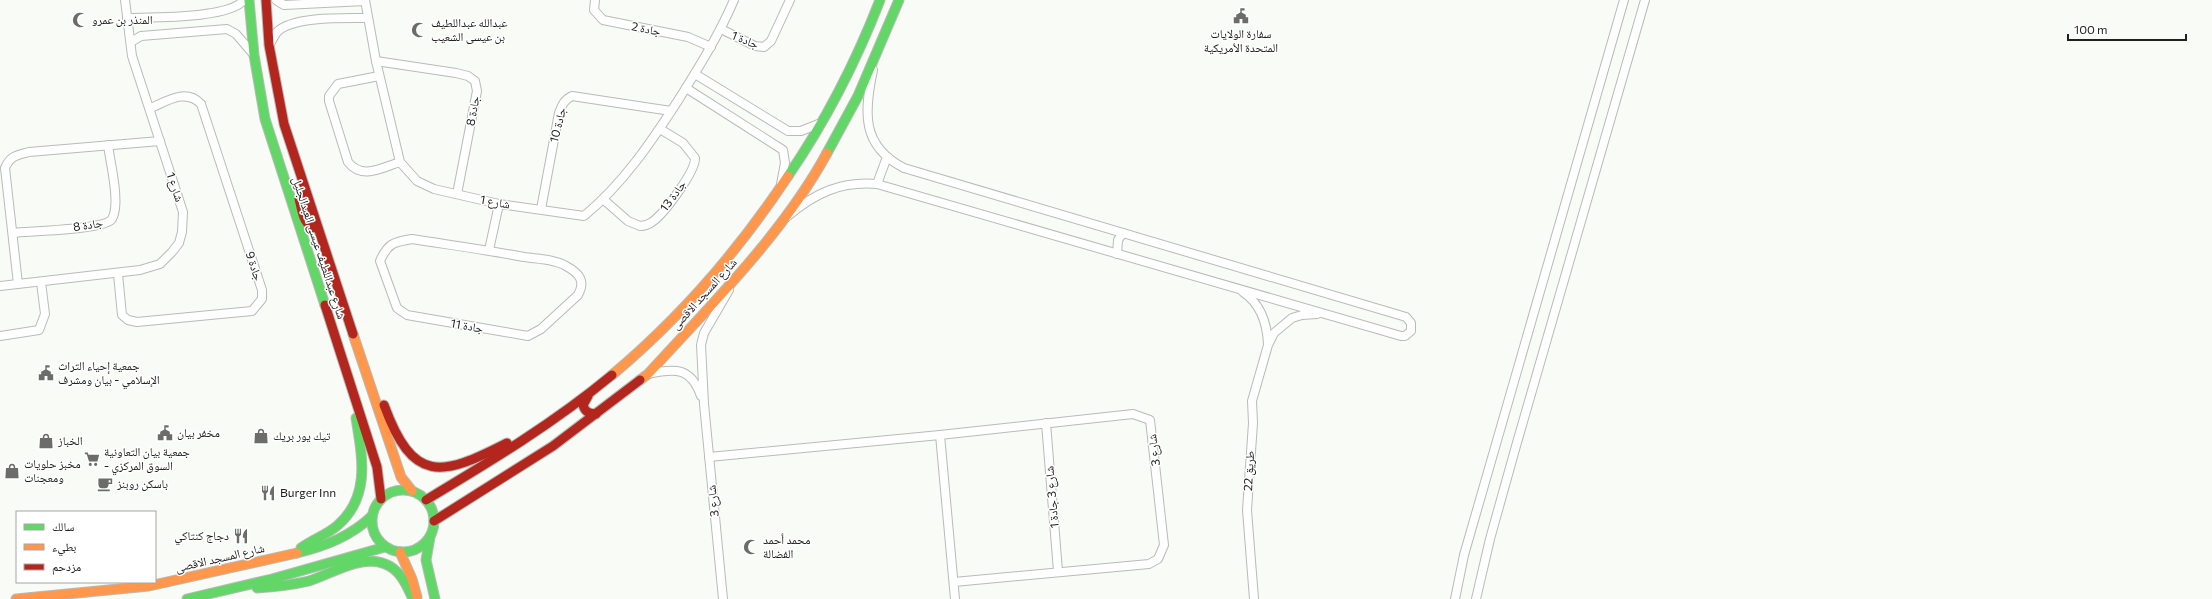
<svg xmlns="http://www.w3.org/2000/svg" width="2212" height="599" viewBox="0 0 2212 599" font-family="Commissioner,'Noto Naskh Arabic',sans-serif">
<rect width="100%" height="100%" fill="#f9fbf7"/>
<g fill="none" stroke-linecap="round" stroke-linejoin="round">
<g stroke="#b9bbb8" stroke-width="10">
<g id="street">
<path d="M 276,0 L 284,5 L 365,1"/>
<path d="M 365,0 L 376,61 L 400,162 L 417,181 L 434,189 L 499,204 L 584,216 C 623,184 652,141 679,99 C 699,67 719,35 734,0"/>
<path d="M 595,0 L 594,10 L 603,20 L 688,37 L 711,47"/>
<path d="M 127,18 C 152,17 229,19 244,0"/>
<path d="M 721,29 L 755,46 L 764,47 L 771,41 L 790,0"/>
<path d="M 131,42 L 141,36 L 227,29 L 236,34 L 254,55"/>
<path d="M 269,45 C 272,41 274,36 277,32 C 292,16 346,18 367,18"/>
<path d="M 376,61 L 456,73 L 468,76 L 475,81 L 477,91 L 457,194"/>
<path d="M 695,74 L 788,131 L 801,131 L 821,123"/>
<path d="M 379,76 L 338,84 L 329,96 L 329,101 L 348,162 C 362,180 381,168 400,162"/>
<path d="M 686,88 L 783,150 L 785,163 L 781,184"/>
<path d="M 877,184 L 887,157"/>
<path d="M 604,200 L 628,221 L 640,226 C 644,226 648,225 652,222 C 663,215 696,171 695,158 L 683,143 L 660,129"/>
<path d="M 541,209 L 559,113 C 562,105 564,100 572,96 L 671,111"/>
<path d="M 788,216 C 815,193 841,181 877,184 L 1401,336 L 1405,336 L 1411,331 L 1411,323 L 1406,317 L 904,168 C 861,146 864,112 873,70"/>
<path d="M 13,233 C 29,231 105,230 112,219 C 121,204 110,162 108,145"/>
<path d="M 412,239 C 450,245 487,250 524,257 C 537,259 555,259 566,266 C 579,273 586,281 578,295 L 541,329 L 528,336 L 407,315 L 397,308 L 380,261 C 388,243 394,242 412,239 Z"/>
<path d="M 489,250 L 499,204"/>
<path d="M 1117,254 L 1118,240 L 1123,233"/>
<path d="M 118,274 L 122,315 L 128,320 L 137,322 L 252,311 L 262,299 L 262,290 L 201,104 C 186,88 167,101 151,108"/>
<path d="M 18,284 L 5,168 C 10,156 17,155 29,152 L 160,141"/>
<path d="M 0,286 L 140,270 L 160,264 L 172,252 L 179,243 L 182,232 L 183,212 L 132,56 L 125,0"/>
<path d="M 1243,292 C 1261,304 1267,323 1268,344"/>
<path d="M 0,336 L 39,330 L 45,314 L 41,282"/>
<path d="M 648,374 C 675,368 691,367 701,396"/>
<path d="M 1046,423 L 1058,571"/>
<path d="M 940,435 L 955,599"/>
<path d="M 709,457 L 940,435 L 1133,414 L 1150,420 L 1164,545 L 1158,559 L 1149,564 L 954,582"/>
<path d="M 723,599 L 704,404 L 701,345 L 704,333 L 729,290"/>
<path d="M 1254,599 L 1247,510 L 1253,423 L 1252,401 L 1268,345 L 1274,333 L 1292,318 L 1302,315 L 1317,314"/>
<path d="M 1455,599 L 1464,555 L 1624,0"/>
<path d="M 1476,599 L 1490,539 L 1516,446 L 1645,0"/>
</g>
</g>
<g stroke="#b9bbb8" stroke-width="11">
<g id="fast">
<path d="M 249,0 L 254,55 L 265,119 L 325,305"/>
<path d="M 827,153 L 858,96 L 899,0"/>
<path d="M 788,176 C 825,122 856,62 880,0"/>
<circle cx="403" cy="521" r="31"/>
<path d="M 430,537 L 426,560 L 435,599"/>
<path d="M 301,548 C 313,539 327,535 338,525 C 371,496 362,456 356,418"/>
<path d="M 297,553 C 326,546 351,536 372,516"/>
<path d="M 257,588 C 274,587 292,585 309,581 C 331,574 361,554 385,564 C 400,569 407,586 413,599"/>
<path d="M 187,599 L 272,579 L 385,547"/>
</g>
</g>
<g stroke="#b9bbb8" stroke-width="11">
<g id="slow">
<path d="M 353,334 L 401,477 L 412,491"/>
<path d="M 612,375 C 680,318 739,250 788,176"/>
<path d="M 640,380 L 648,374 C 710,306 783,234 827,153"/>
<path d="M 400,552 L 412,579 L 417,597"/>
<path d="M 16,599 L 149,586 L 297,553"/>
</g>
</g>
<g stroke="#b9bbb8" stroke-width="11">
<g id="jam">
<path d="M 266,0 L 269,45 L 284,124 L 353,334"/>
<path d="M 299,199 C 302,210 303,227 317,228"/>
<path d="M 325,305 L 377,467 L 381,499"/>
<path d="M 588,396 L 583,405 C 585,412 589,414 596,414"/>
<path d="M 384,405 C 413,484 441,477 507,443"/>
<path d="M 426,500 C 491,461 554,423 612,375"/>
<path d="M 434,521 L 553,446 L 640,380"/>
</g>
</g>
<use href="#street" stroke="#fefefe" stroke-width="8"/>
<use href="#fast" stroke="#63d668" stroke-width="9"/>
<use href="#slow" stroke="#ff974d" stroke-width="9"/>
<use href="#jam" stroke="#b3261e" stroke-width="9"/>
</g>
<defs>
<g id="civic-bare" transform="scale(1.2)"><path d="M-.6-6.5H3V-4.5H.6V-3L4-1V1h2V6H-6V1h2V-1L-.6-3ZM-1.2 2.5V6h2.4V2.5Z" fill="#6c6d6b" stroke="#fff" stroke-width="2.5" paint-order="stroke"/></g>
<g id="mosque-bare" transform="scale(1.2)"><path d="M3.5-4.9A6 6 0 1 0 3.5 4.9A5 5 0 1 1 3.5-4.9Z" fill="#6c6d6b" stroke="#fff" stroke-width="2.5" paint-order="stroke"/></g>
<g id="shop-bare" transform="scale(1.2)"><path d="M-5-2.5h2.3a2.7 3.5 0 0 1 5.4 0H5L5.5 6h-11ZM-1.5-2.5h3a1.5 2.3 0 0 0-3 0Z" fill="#6c6d6b" stroke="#fff" stroke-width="2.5" paint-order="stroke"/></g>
<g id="supermarket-bare" transform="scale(1.2)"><path d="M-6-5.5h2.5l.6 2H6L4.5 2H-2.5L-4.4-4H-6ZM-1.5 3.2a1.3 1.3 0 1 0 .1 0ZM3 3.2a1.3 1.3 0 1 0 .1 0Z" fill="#6c6d6b" stroke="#fff" stroke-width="2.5" paint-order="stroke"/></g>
<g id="cafe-bare" transform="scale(1.2)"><path d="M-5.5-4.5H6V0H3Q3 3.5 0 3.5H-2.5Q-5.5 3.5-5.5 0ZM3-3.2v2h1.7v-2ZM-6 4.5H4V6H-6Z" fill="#6c6d6b" stroke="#fff" stroke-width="2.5" paint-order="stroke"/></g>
<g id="restaurant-bare" transform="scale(1.2)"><path d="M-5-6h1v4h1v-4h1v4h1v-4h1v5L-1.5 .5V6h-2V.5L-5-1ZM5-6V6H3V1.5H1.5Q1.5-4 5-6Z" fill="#6c6d6b" stroke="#fff" stroke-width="2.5" paint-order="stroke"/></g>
</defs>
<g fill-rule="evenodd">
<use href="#civic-bare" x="1241" y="16"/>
<use href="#mosque-bare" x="80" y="20"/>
<use href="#mosque-bare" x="419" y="30"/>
<use href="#civic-bare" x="46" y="373"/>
<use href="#civic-bare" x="165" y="433"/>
<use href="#shop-bare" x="261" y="436"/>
<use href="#shop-bare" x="46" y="441"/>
<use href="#supermarket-bare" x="92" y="459"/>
<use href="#shop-bare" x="12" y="471"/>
<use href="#cafe-bare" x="105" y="484"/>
<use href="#restaurant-bare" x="268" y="493"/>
<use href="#restaurant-bare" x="241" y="536"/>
<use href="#mosque-bare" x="751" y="547"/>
</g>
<g text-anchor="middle" stroke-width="3" stroke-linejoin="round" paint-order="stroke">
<g font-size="12" fill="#20211f" stroke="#fff" text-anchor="start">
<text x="92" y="24">المنذر بن عمرو</text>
<text x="431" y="27">عبدالله عبداللطيف<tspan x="431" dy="14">بن عيسى الشعيب</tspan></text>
<text x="1241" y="38" text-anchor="middle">سفارة الولايات<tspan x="1241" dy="14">المتحدة الأمريكية</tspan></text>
<text x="58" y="370">جمعية إحياء التراث<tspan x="58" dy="14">الإسلامي - بيان ومشرف</tspan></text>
<text x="177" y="437">مخفر بيان</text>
<text x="273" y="440">تيك يور بريك</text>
<text x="58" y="445">الخباز</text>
<text x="104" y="456">جمعية بيان التعاونية<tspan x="104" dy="14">- السوق المركزي</tspan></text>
<text x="24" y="468">مخبز حلويات<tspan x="24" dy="14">ومعجنات</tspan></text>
<text x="117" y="488">باسكن روبنز</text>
<text x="280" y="497">Burger Inn</text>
<text x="229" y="540" text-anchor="end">دجاج كنتاكي</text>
<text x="763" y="544">محمد أحمد<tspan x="763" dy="14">الفضالة</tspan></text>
</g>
<g font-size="12" fill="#20211f" stroke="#fff">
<text transform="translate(646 29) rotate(11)" y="4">جادة 2</text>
<text transform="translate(745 40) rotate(22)" y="4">جادة 1</text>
<text transform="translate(473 111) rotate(-80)" y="4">جادة 8</text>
<text transform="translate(558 125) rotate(-76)" y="4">جادة 10</text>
<text transform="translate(175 187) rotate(71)" y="4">شارع 1</text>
<text transform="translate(673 196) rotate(-54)" y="4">جادة 13</text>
<text transform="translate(495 202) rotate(10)" y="4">شارع 1</text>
<text transform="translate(88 225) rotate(-9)" y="4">جادة 8</text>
<text transform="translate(319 248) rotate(72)" y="4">شارع عبداللطيف عيسى العبدالجليل</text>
<text transform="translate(254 266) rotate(72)" y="4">جادة 9</text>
<text transform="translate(704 294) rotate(-48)" y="4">شارع المسجد الاقصى</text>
<text transform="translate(467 326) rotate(10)" y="4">جادة 11</text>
<text transform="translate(1154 450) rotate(-97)" y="4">شارع 3</text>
<text transform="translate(1249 471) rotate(-87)" y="4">طريق 22</text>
<text transform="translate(1052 497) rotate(-95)" y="4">شارع 3 جادة 1</text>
<text transform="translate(713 501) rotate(-96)" y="4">شارع 3</text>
<text transform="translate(220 558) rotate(-13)" y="4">شارع المسجد الاقصى</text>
</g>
</g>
<rect x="16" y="511" width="140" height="72" fill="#ffffff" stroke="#a6a6a5"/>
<rect x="24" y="524" width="20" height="6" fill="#63d668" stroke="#a6a6a5"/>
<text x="52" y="531" font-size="12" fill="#20211f">سالك</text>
<rect x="24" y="544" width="20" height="6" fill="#ff974d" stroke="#a6a6a5"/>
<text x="52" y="551" font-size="12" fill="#20211f">بطيء</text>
<rect x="24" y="564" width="20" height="6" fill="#b3261e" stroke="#a6a6a5"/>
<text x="52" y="571" font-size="12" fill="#20211f">مزدحم</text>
<path d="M2068 34v6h118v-6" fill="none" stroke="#20211f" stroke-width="2"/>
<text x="2074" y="34" font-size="12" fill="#20211f" stroke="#ffffff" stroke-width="3" paint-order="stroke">100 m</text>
</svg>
